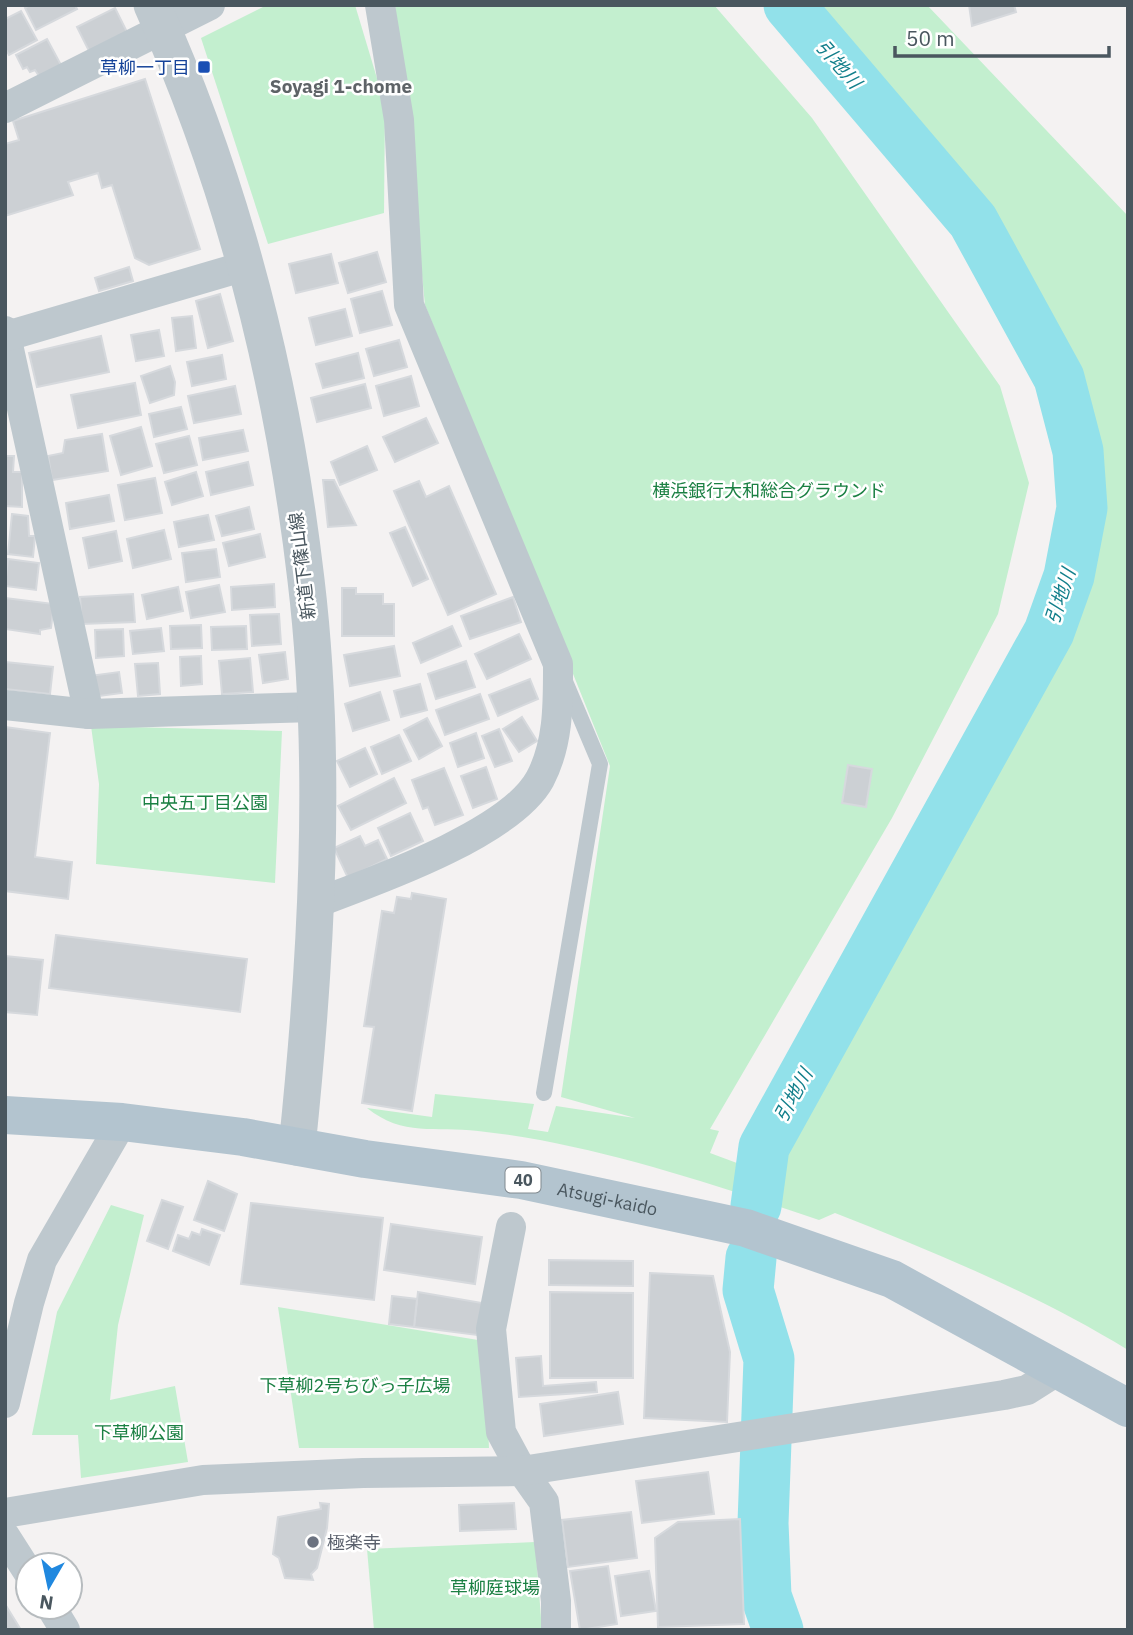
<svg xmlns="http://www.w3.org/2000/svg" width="1133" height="1635" font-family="'IBM Plex Sans','Noto Sans JP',sans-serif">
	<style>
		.green { fill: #c3efcf }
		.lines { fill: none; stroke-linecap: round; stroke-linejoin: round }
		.river { stroke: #92e1ea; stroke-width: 51 }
		.building { fill: #ccd0d4; stroke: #d6d9dd; stroke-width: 2 }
		.service { stroke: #bec8ce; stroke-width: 16 }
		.minor { stroke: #bec8ce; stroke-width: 30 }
		.tertiary { stroke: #bec8ce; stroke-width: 37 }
		.primary { stroke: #b3c4cf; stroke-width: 38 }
		.transit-dot { fill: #1a4fb4; stroke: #fff; stroke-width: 2.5 }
		.worship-dot { fill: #6b7280; stroke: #fff; stroke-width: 2.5 }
		.labels { text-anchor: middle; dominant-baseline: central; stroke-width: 5; stroke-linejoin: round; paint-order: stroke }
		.shield { fill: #fff; stroke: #80898f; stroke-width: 2 }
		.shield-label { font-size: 16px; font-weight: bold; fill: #4a575f }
		.transit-label { font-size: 18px; fill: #164399; stroke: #fff; text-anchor: end }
		.park-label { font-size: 18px; fill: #1b8043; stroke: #fff }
		.street-label { font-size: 18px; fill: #4a575f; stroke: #fff }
		.worship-label { font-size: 18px; fill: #5b616d; stroke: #fff; text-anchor: start }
		.water-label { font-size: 19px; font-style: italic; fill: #127f8b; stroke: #fff }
		.neighbourhood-label { font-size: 19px; font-weight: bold; fill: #5e6367; stroke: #fff }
	</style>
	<rect width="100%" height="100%" fill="#f4f2f2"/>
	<g class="green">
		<path d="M267,5H355L385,105L384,213L268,244L201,38Z"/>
		<path d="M395,5H714L812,118L1000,386L1029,483L998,614L892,818L710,1129L719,1131L710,1153L753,1169L825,1068L910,923L1071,590C1087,543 1101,490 1089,440C1079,396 1055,353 1034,314C1006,265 978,215 943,171C898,114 850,60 803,5H927L1127,215L1128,1350C1037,1294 934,1252 835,1213L819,1220C712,1184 591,1143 478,1131C435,1126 403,1137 367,1108L432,1117L435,1094L534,1104L528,1129L548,1132L556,1106L635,1118L561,1097L610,766L425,305Z"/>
		<path d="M91,726L282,731L275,883L96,864L99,784Z"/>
		<path d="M111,1205L144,1215L118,1325L110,1400L175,1386L188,1462L81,1478L78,1435H32L57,1312Z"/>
		<path d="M278,1307L484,1341L489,1448H299Z"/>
		<path d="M535,1542L542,1630H374L367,1549Z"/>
	</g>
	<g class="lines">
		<g class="river">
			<path d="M756,1206L764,1147L1049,632L1069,576L1082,508L1078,451L1059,378L973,221L789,5"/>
			<path d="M751,1258L748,1290L769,1359L763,1523L766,1596L778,1630"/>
		</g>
	</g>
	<g class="building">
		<path d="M30,5H75L77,9L36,30L25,8Z"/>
		<path d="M969,5H1014L1016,12L972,26Z"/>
		<path d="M115,8L127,32L89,51L77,27Z"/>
		<path d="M21,11L37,40L9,55L5,48V19Z"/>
		<path d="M47,39L61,65L39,76L35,70L30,72L27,67L23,69L16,55Z"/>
		<path d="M145,79L200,249L149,265L135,258L112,185L102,188L98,173L68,182L73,195L5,216V144L19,140L13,121Z"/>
		<path d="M377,252L386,282L348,293L339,263Z"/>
		<path d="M331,254L338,283L296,293L289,264Z"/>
		<path d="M129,267L133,281L99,291L95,278Z"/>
		<path d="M382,291L392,325L360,333L351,299Z"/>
		<path d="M220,294L233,341L208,348L196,301Z"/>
		<path d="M345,309L352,336L316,345L309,318Z"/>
		<path d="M192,316L196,348L176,351L172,318Z"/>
		<path d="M159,330L164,356L136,361L131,335Z"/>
		<path d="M101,336L109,372L37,387L29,353Z"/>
		<path d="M399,340L407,367L374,376L366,349Z"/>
		<path d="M358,353L364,378L323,388L316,364Z"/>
		<path d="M222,355L226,379L192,386L187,362Z"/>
		<path d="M170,366L175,382L174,395L150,403L141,376Z"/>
		<path d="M411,376L419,406L384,416L376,386Z"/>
		<path d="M135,383L141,415L78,428L71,395Z"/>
		<path d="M365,384L371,408L317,422L311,398Z"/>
		<path d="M235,386L241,414L194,423L188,396Z"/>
		<path d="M181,407L187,429L154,437L149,414Z"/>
		<path d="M426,418L438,443L395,462L383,437Z"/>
		<path d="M141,427L152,466L121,475L110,436Z"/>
		<path d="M243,430L248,451L203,460L199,438Z"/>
		<path d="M102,434L108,471L52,480L48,456L63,453L65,440Z"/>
		<path d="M189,436L197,465L164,473L156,444Z"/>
		<path d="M367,446L377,470L340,485L331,462Z"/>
		<path d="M5,456H14L13,472H22V507L5,506Z"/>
		<path d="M248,462L253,485L211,495L206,472Z"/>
		<path d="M196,472L203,496L172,505L165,482Z"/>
		<path d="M155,478L162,513L125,520L118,485Z"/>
		<path d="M323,480H334L356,525L328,527Z"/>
		<path d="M419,481L426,497L449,486L496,594L448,615L394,491Z"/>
		<path d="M109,495L114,521L70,529L66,503Z"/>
		<path d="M249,507L254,529L222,536L216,516Z"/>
		<path d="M12,514L28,516L29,536H35L33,557L8,554Z"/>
		<path d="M208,515L214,540L179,547L174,522Z"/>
		<path d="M405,527L428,579L413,586L390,533Z"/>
		<path d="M164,530L171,559L133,568L127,539Z"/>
		<path d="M116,531L122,561L89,568L83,538Z"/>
		<path d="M260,534L265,557L229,566L223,543Z"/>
		<path d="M216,549L220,577L186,582L182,553Z"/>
		<path d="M8,559L39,563L36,590L5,586Z"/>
		<path d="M274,584L275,607L232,610L231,587Z"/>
		<path d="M219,585L225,612L191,618L186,592Z"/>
		<path d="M178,587L183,611L147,619L142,595Z"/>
		<path d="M342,588H356V594H383V604H394V636H342Z"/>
		<path d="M133,594L135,622L82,624L80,597Z"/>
		<path d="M513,597L521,622L470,639L461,616Z"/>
		<path d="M5,598L54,604L51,628L40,630V634L5,629Z"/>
		<path d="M279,614L281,644L252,646L250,615Z"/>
		<path d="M201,625L202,648L171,649L170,626Z"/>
		<path d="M246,626L247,649L212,650L211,627Z"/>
		<path d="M452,626L461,646L421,663L413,643Z"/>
		<path d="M161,628L164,651L133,654L130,631Z"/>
		<path d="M123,629L124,656L96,658L95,630Z"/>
		<path d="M519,634L531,659L487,679L475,654Z"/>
		<path d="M394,646L400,676L350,686L344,655Z"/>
		<path d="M285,652L288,679L263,683L259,655Z"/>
		<path d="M201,656L202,684L181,686L180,657Z"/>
		<path d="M250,658L253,692L222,694L219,661Z"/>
		<path d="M466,661L475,687L436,699L428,674Z"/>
		<path d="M5,662L53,667L50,694L5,689Z"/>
		<path d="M158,663L160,694L138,696L135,664Z"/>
		<path d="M119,672L122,693L92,697L89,676Z"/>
		<path d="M530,679L538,699L498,716L489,695Z"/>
		<path d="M420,684L427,710L401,717L394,691Z"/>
		<path d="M380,692L389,720L353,731L345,704Z"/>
		<path d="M480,694L489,719L445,735L436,710Z"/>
		<path d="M522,717L537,741L519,752L503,729Z"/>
		<path d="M427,718L442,746L419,759L404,730Z"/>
		<path d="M5,727L50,733L35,857L72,862L68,899L5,891Z"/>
		<path d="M499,729L512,761L495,767L482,736Z"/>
		<path d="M476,733L484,758L458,767L450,743Z"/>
		<path d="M399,735L411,761L382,774L371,747Z"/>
		<path d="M365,748L377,774L350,787L337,761Z"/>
		<path d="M848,765L872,769L866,807L842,803Z"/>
		<path d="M486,767L497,799L473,808L461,776Z"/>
		<path d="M444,768L463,815L435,825L428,807L423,809L412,780Z"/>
		<path d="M394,778L406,803L351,830L338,806Z"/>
		<path d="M410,813L423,841L391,856L378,828Z"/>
		<path d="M360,836L365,846L378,840L387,859L348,878L334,848Z"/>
		<path d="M412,893L446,899L412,1111L362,1103L374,1027L364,1026L382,911L394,913L397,897L411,899Z"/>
		<path d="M56,935L247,959L240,1012L49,988Z"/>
		<path d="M5,956L43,960L37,1015L5,1012Z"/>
		<path d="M208,1181L237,1194L224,1231L194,1220Z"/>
		<path d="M162,1200L183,1207L168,1249L147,1241Z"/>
		<path d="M251,1203L383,1218L374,1300L241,1284Z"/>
		<path d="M391,1224L482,1237L475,1284L384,1270Z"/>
		<path d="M202,1229L220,1235L209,1265L173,1251L178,1235L189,1239L192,1232L200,1235Z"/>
		<path d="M549,1260L633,1261V1286L549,1285Z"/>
		<path d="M650,1273L713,1276L730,1352L727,1422L644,1418Z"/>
		<path d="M418,1292L482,1303L477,1335L414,1327Z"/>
		<path d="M550,1292L633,1293V1378H550Z"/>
		<path d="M392,1296L417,1299L414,1327L389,1324Z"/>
		<path d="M541,1356L543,1386L596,1382L597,1392L519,1397L516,1358Z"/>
		<path d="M618,1392L623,1424L544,1436L540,1404Z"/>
		<path d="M708,1472L714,1514L642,1523L636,1481Z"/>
		<path d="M320,1503L329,1504L327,1528L317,1568L311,1574L313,1580L285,1578L279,1558L273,1554L278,1517L321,1509Z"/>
		<path d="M514,1503L516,1529L460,1531L459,1505Z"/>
		<path d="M631,1512L637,1558L568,1567L562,1520Z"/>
		<path d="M740,1519L744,1624L658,1627L655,1538L678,1522Z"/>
		<path d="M608,1566L617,1624L580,1630L570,1571Z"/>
		<path d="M649,1571L656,1611L621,1616L615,1576Z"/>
		<path d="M5,1604L21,1630H5Z"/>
	</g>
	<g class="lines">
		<path class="service" d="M544,1093L600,764L564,679"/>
		<g class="minor">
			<path d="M5,108L210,5"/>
			<path d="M5,331L89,714"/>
			<path d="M7,336L245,266"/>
			<path d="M5,705L89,714L314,707"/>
			<path d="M316,903C375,881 510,834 540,779C559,743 558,703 558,664L409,305L399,120L380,5"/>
			<path d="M511,1227L491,1329L501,1432L522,1471L544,1502L556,1601V1630"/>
			<path d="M5,1403L29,1303L42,1260L122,1122"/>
			<path d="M5,1513L203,1480L363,1473L522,1471L1004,1395L1027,1390L1057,1371"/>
			<path d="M5,1536L28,1572"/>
			<path d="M51,1607L65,1630"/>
		</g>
		<path class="tertiary" d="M152,5C234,187 283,383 306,580C328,763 316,964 297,1147"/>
		<path class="primary" id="s1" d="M5,1115L122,1122L243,1137L365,1159L521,1180L746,1228L892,1279L1128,1408"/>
	</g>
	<rect class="transit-dot" x="197" y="60" width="14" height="14" rx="3.5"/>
	<circle class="worship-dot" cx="313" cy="1542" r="7"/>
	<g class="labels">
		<rect class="shield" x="505.5" y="1167.5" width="35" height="25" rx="5"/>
		<g class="shield-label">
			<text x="523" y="1180">40</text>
		</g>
		<g class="transit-label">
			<text x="190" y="67">草柳一丁目</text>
		</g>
		<g class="park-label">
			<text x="769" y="490">横浜銀行大和総合グラウンド</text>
			<text x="205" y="802">中央五丁目公園</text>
			<text x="355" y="1385">下草柳2号ちびっ子広場</text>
			<text x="139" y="1432">下草柳公園</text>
			<text x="495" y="1587">草柳庭球場</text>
		</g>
		<g class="street-label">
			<text transform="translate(302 566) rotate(-97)">新道下篠山線</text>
			<text stroke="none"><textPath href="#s1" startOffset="609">Atsugi-kaido</textPath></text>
		</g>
		<g class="worship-label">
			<text x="327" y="1542">極楽寺</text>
		</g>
		<g class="water-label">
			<text transform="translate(839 64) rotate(49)">引地川</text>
			<text transform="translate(1060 596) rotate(-72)">引地川</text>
			<text transform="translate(793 1095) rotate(-61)">引地川</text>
		</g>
		<g class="neighbourhood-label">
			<text x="341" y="86">Soyagi 1-chome</text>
		</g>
	</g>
	<rect width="1133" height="1635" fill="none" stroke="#4a575f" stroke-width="14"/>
	<g transform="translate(49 1586) rotate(189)"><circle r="33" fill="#ffffff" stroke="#b7bcbf" stroke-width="2"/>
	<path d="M0-5L12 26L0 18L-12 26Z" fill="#2088df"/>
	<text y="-10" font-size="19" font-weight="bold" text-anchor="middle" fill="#4a575f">N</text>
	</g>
	<path d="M895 46v10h214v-10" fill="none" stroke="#4a575f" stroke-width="3.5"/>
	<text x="906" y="46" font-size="21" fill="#4a575f" stroke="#ffffff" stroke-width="5" paint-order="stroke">50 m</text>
</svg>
